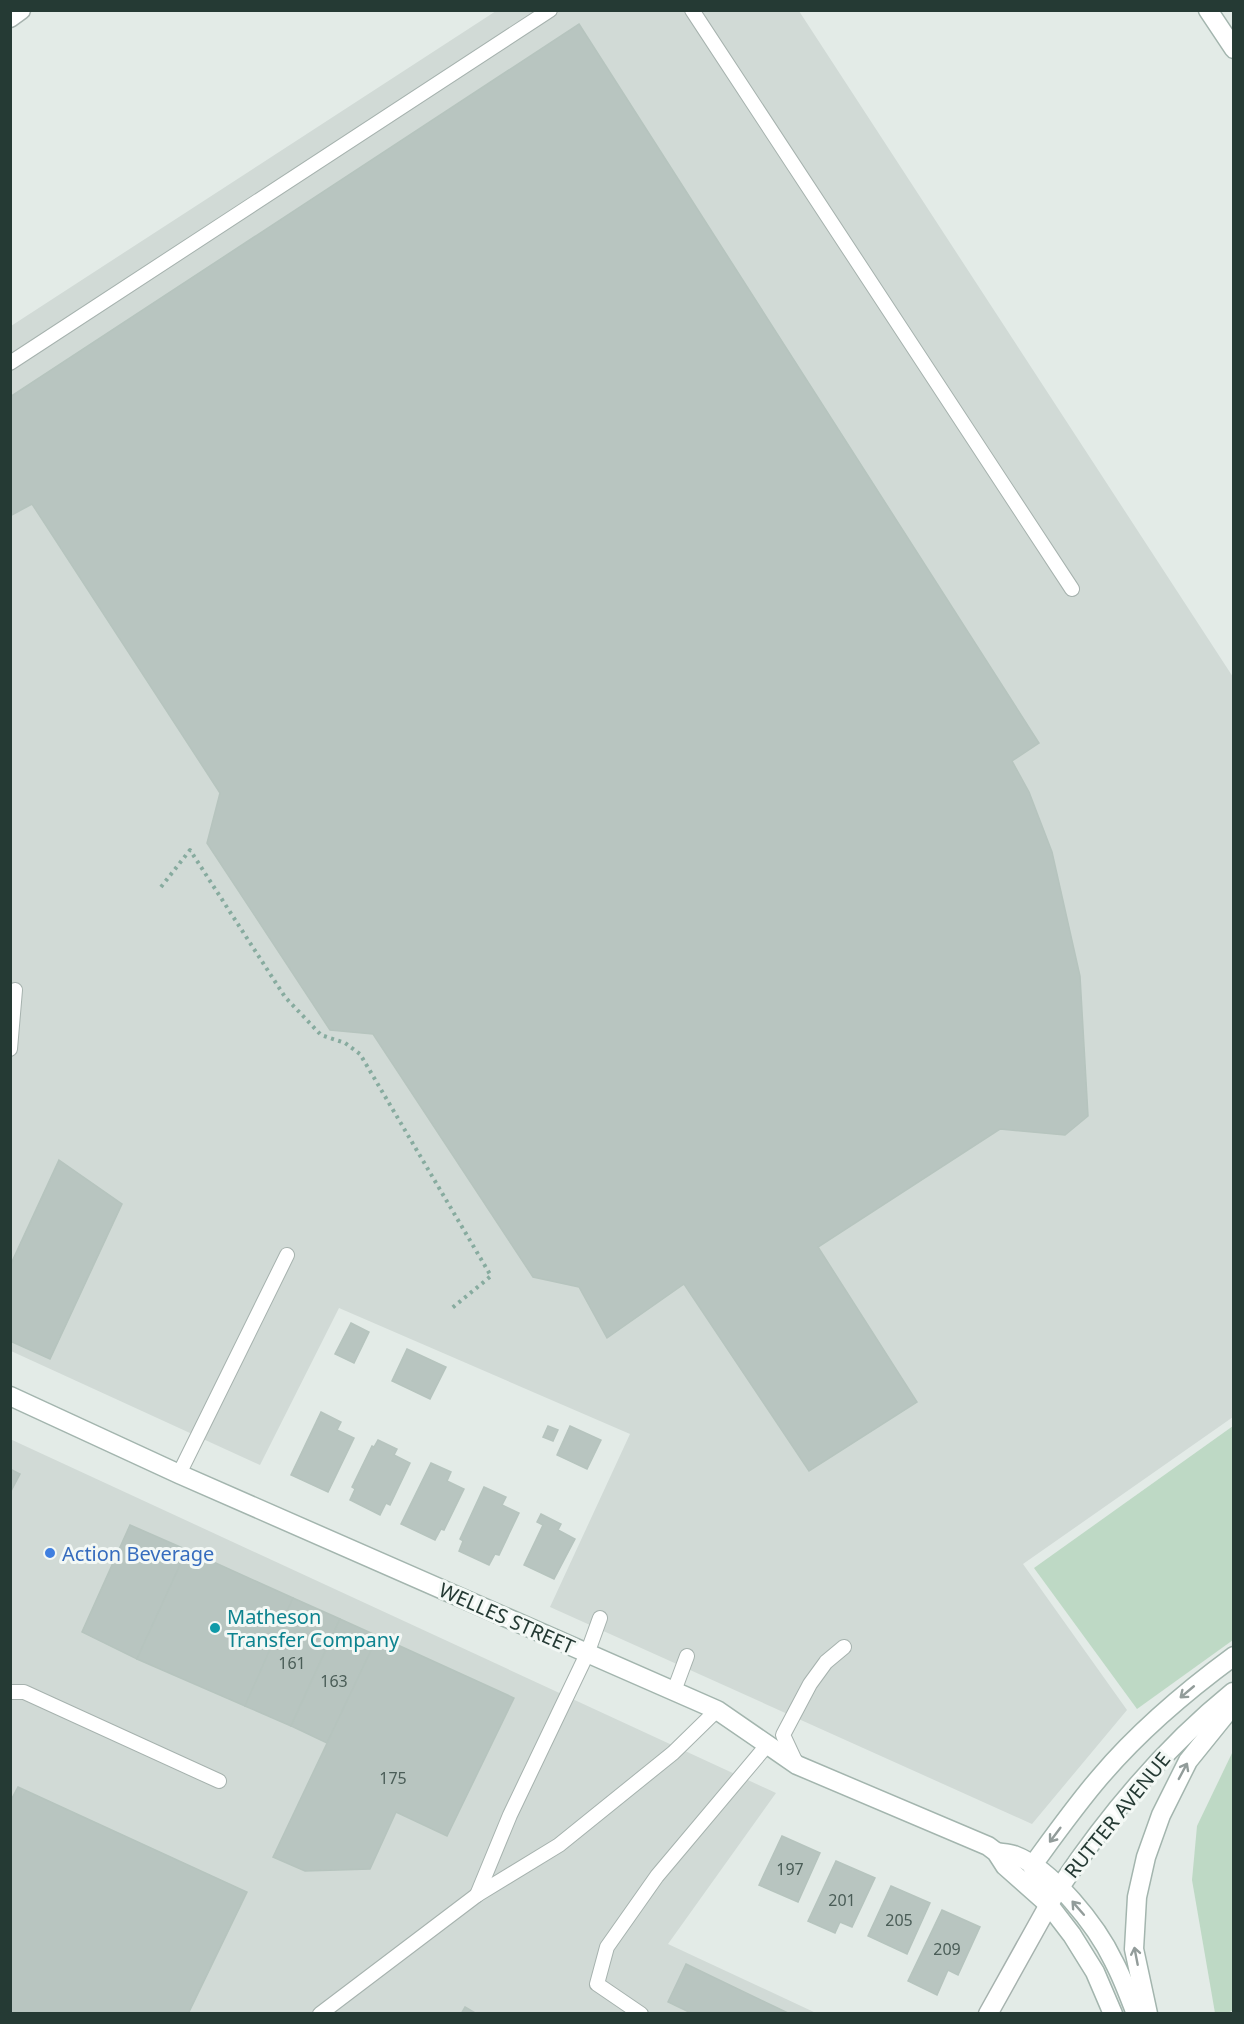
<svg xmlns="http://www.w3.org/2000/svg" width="1244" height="2024" font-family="'Noto Sans',sans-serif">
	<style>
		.built { fill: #d1dad6 }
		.green { fill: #bed9c5 }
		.building { fill: #b8c5c0; stroke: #b6c4be; stroke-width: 1.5 }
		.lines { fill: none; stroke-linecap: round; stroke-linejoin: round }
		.lane-casing { stroke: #a6b2ae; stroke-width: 16 }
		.street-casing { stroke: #a6b2ae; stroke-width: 21 }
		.secondary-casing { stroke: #a3b5ae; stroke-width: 21 }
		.path { stroke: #87ab9f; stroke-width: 4; stroke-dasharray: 3 4.5; stroke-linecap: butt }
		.lane { stroke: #fff; stroke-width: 14 }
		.street { stroke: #fff; stroke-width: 18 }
		.secondary { stroke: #fff; stroke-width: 18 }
		.oneway { stroke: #929c9a }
		.shop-dot { fill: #3f7fe0; stroke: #f3f8f5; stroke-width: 2 }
		.culture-dot { fill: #0f9aa8; stroke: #f3f8f5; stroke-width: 2 }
		.labels { text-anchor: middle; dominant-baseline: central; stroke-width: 6; stroke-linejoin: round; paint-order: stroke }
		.number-label { font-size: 16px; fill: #4a5d57 }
		.shop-label { font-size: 20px; fill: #366cbe; stroke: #f3f8f5; text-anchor: start }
		.culture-label { font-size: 20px; fill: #0d838f; stroke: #f3f8f5; text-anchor: start }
		.street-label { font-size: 20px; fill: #253a34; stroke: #f3f8f5 }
	</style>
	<rect width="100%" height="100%" fill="#e3ebe7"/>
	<g class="built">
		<path d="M496,11H799L1233,677V1417L1023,1564L1127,1710L1032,1824L550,1607L630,1434L339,1308L260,1465L11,1351V326Z"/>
		<path d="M10,1439L776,1793L668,1944L816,2013H11Z"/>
	</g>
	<g class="green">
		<path d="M1233,1426V1640L1137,1709L1034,1568Z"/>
		<path d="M1233,1751V2010L1228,2013H1215L1192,1880L1197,1826Z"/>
	</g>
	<g class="building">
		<path d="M579,24L1039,743L1012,761L1029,792L1052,852L1080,976L1088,1116L1065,1135L1000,1129L818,1247L917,1402L809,1471L684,1284L607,1338L579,1287L533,1277L373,1034L330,1030L207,843L220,793L32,504L10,516V397Z"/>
		<path d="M59,1160L122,1204L50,1359L10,1341V1266Z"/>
		<path d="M351,1323L369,1332L354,1363L335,1354Z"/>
		<path d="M407,1349L446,1367L430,1399L392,1381Z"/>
		<path d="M321,1412L341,1422L337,1430L354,1438L328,1492L291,1475Z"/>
		<path d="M548,1426L558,1430L553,1441L543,1437Z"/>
		<path d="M570,1426L601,1440L587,1469L557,1455Z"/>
		<path d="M378,1440L397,1449L394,1455L410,1463L390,1505L386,1503L380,1515L350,1500L355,1489L352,1487L372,1446L374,1447Z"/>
		<path d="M431,1463L451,1472L447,1481L464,1489L444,1530L441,1529L435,1540L401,1524Z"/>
		<path d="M10,1469L20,1474L10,1493Z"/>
		<path d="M484,1487L506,1497L502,1505L519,1513L499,1555L495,1554L489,1565L459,1551L463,1541L460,1539Z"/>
		<path d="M541,1514L561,1524L558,1530L575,1539L554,1579L524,1565L543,1525L537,1522Z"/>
		<path d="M130,1525L187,1550L137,1659L82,1632Z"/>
		<path d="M187,1550L293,1598L245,1706L137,1659Z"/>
		<path d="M293,1598L340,1619L291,1726L245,1706Z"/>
		<path d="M340,1619L378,1636L327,1743L291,1726Z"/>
		<path d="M378,1636L514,1698L447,1836L396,1812L370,1869L305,1871L273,1857Z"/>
		<path d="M18,1787L247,1892L188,2014H10V1802Z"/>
		<path d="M782,1836L820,1853L798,1902L759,1885Z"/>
		<path d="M836,1861L875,1878L852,1927L840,1922L835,1933L808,1921Z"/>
		<path d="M891,1886L930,1903L907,1954L868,1936Z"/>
		<path d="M942,1910L980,1927L958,1975L948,1970L937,1995L908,1981Z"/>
		<path d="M686,1964L790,2014H693L668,2002Z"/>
		<path d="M465,2007L477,2014H461Z"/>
	</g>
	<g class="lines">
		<defs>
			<g id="lane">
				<path d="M692,10L1072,589"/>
				<path d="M10,363L550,10"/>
				<path d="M10,1049L15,990"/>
				<path d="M179,1474L287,1255"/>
				<path d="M674,1691L687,1656"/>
				<path d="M10,1692H24L219,1781"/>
				<path d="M797,1765L783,1735L810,1684L826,1662L844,1647"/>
				<path d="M477,1895L510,1815L587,1654L600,1618"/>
				<path d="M320,2014L477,1895L559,1845L673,1753L717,1710"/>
				<path d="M641,2014L597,1984L607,1947L657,1876L768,1744"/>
			</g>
			<g id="street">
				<path d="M10,18L21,10"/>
				<path d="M988,2014L1056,1892"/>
			</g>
			<g id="secondary">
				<path d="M1208,10L1234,49"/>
				<path d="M10,1396L179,1474L717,1710L797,1765L988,1846L996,1852L1005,1866L1049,1905"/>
				<path d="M996,1852C1001,1853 1009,1853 1014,1855C1052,1869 1097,1926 1114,1962C1123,1979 1129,1996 1136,2014"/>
				<path d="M1060,1887C1109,1814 1165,1747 1233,1692"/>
				<path d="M1113,2014L1095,1972L1072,1935L1049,1905L1032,1866C1054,1836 1076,1805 1100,1777C1139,1731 1185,1692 1234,1656"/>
				<path d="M1148,2014L1134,1949L1137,1897L1146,1857L1161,1815L1188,1761L1234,1704"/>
			</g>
		</defs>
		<use href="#lane" class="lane-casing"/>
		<use href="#street" class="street-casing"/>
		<use href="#secondary" class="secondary-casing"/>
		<path class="path" d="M161,887L190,850L285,997L321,1035L345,1043L360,1054L491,1276L452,1308"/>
		<use href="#lane" class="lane"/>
		<use href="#street" class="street"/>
		<use href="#secondary" class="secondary"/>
	</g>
	<defs><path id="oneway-shaft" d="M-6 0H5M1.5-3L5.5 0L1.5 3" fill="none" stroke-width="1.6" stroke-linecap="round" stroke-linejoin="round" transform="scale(1.5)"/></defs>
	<g class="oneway">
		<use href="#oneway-shaft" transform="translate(1187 1692) rotate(140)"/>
		<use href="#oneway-shaft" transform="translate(1183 1771) rotate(-62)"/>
		<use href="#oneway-shaft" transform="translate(1055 1835) rotate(127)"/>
		<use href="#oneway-shaft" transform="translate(1078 1908) rotate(-131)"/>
		<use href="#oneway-shaft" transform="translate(1136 1956) rotate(-101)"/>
	</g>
	<circle class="shop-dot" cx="50" cy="1553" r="6"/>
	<circle class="culture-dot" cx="215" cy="1628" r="6"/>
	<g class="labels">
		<g class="number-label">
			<text x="292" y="1663">161</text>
			<text x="334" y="1681">163</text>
			<text x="393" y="1778">175</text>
			<text x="790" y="1869">197</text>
			<text x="842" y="1900">201</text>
			<text x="899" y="1920">205</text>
			<text x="947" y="1949">209</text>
		</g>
		<g class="shop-label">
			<text x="62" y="1553">Action Beverage</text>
		</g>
		<g class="culture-label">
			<text x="227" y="1616">Matheson<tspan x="227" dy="23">Transfer Company</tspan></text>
		</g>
		<g class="street-label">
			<text transform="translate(507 1618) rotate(24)">WELLES STREET</text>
			<text transform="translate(1117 1815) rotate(-51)">RUTTER AVENUE</text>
		</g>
	</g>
	<rect width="1244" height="2024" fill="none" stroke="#253a34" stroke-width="24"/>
</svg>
